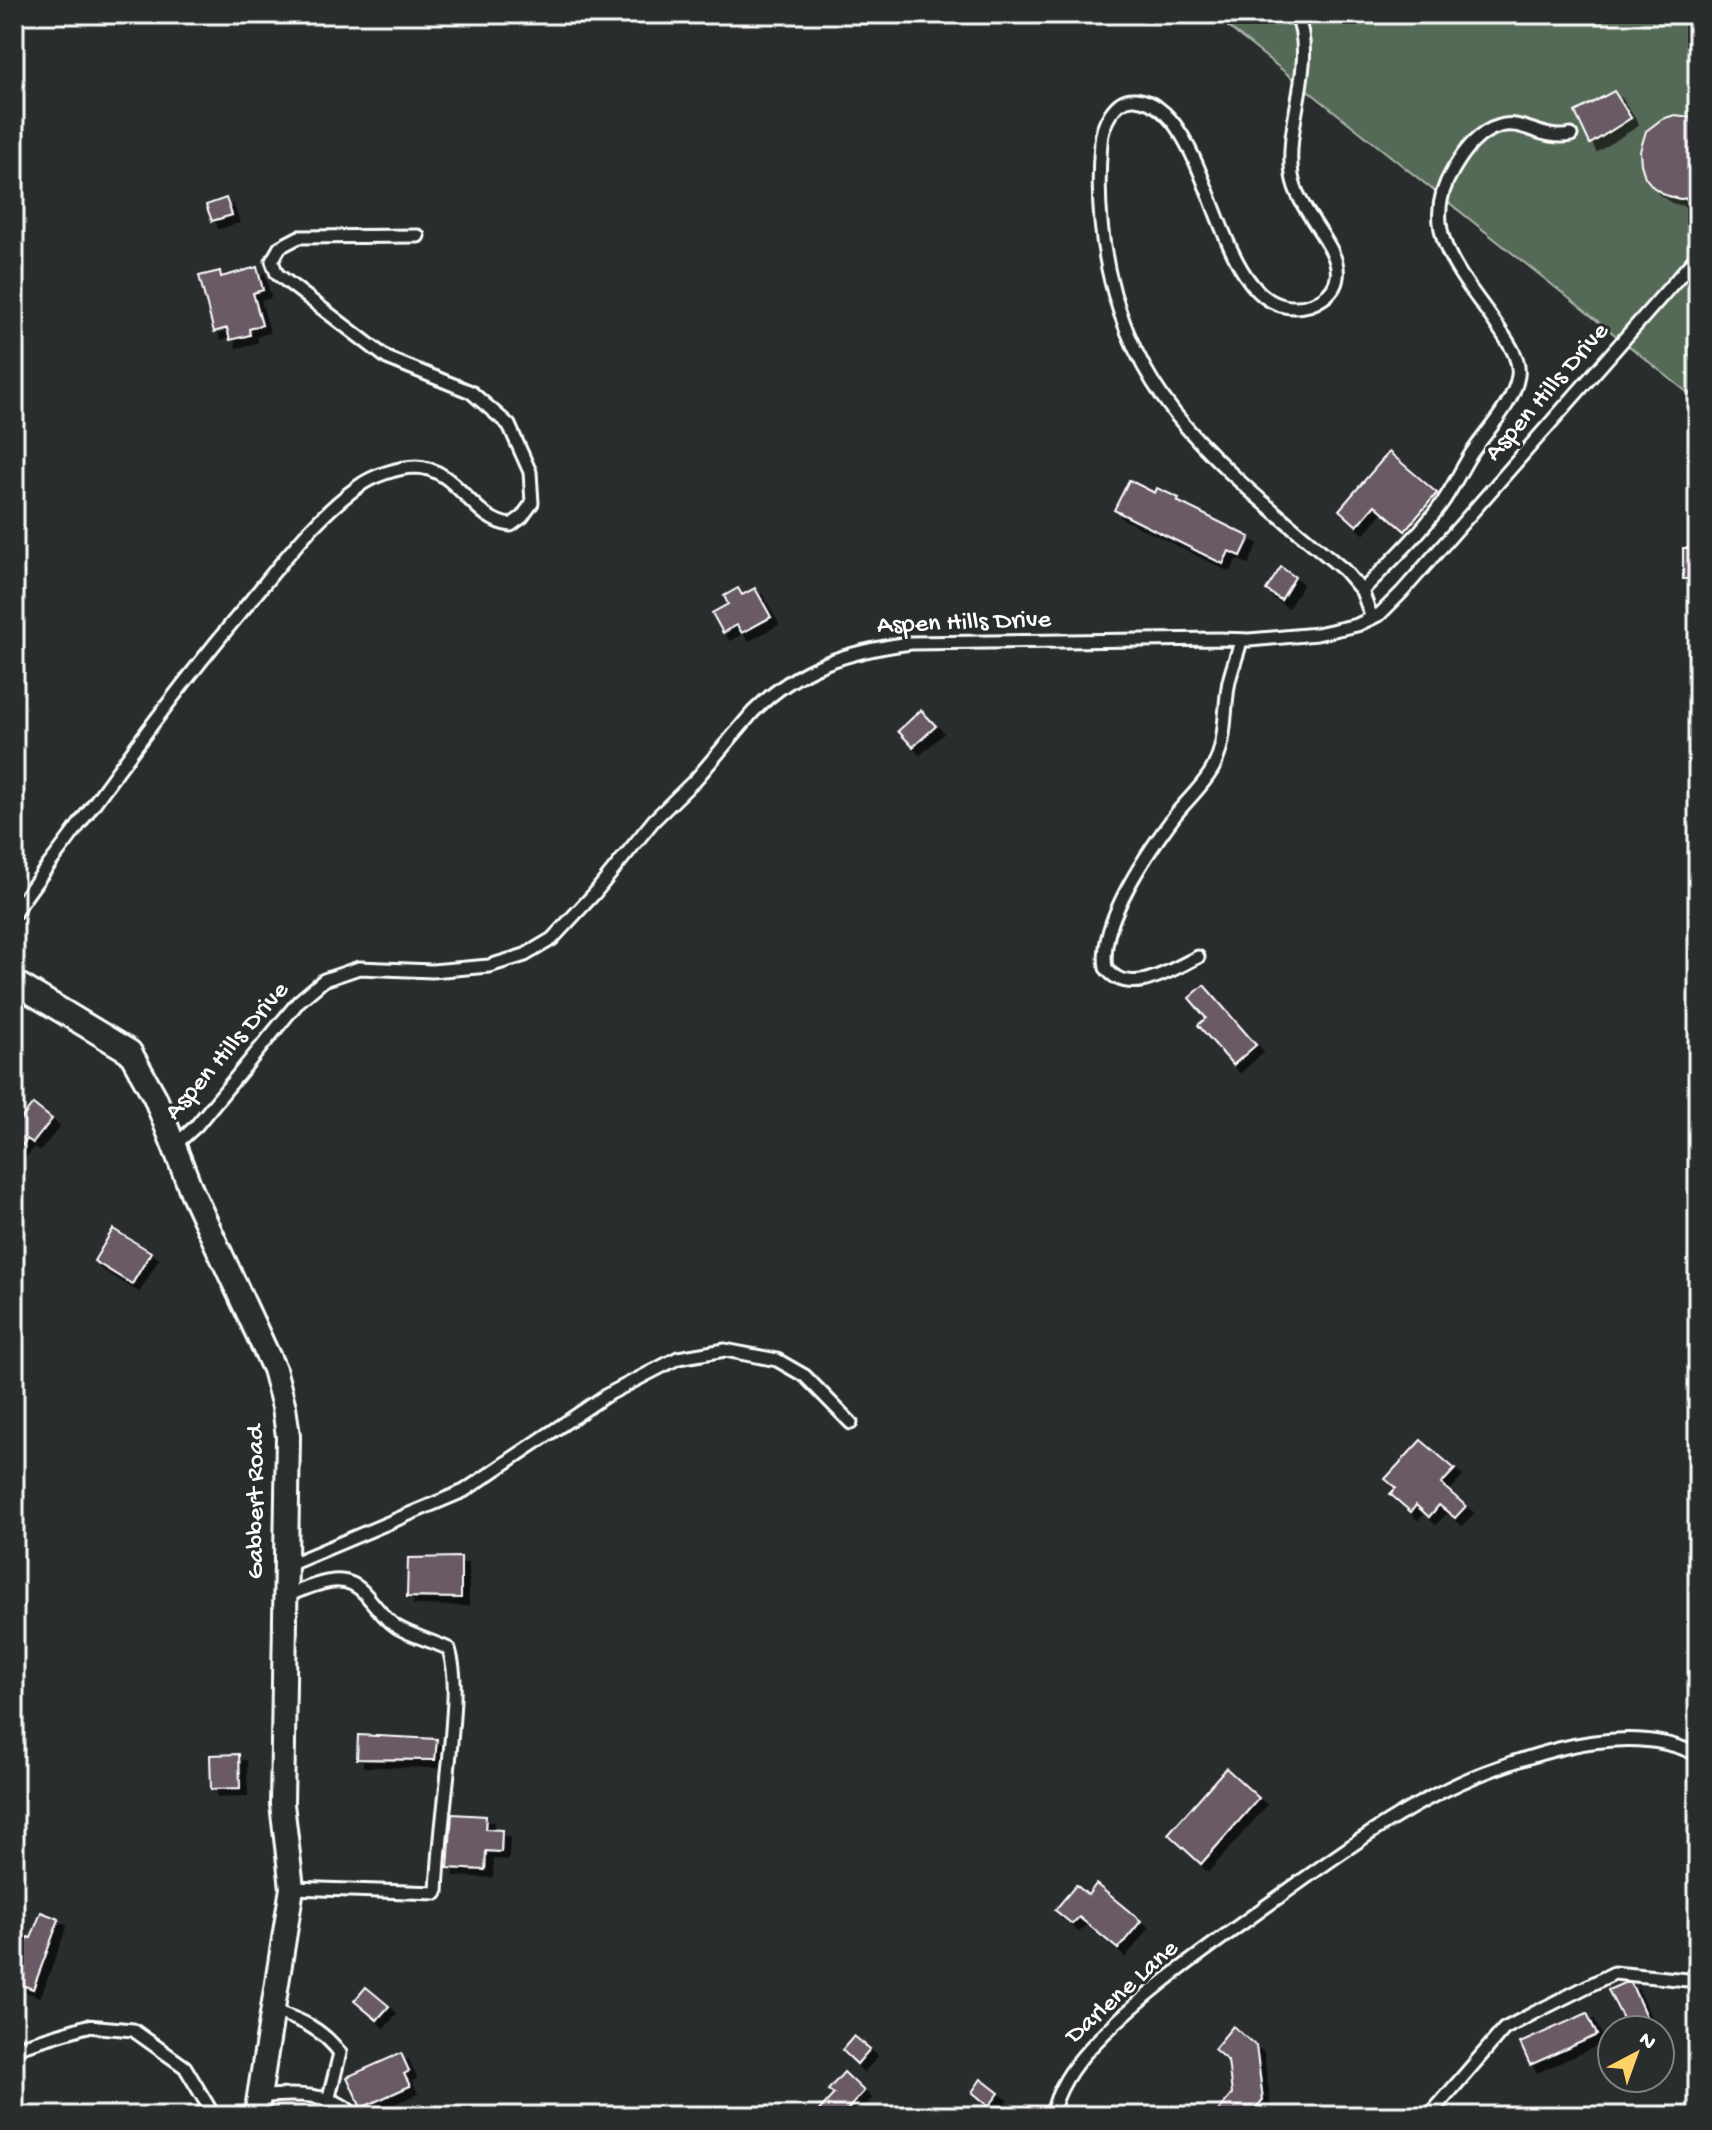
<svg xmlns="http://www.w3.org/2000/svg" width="1712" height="2130" font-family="'Gochi Hand',sans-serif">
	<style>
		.green { fill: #546a56; stroke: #aab4aa; stroke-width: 2 }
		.building { fill: #695a66; stroke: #fff; stroke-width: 2; filter: url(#shadow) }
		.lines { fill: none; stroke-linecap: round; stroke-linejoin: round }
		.service-casing { stroke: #fff; stroke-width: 17 }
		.minor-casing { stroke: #fff; stroke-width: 28 }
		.service { stroke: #2a2d2e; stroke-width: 11 }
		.minor { stroke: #2a2d2e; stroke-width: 22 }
		.labels { text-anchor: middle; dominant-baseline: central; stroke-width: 6; stroke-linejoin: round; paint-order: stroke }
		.street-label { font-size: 26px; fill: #fff; stroke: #2a2d2e }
	</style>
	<defs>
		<filter id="shadow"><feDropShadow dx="7" dy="7" stdDeviation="0" flood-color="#0009"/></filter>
	</defs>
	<rect width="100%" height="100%" fill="#2a2d2e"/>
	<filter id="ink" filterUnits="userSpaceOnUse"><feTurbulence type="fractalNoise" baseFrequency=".0125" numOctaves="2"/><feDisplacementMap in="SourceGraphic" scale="16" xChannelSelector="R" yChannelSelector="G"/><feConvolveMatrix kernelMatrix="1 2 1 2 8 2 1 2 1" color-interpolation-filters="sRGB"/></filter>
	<g filter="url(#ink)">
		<path class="green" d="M1212,14H1698V401Z"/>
		<g class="building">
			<path d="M1614,91L1631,118L1590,144L1575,112Z"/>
			<path d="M1675,115L1698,118V197L1680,199L1665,195L1653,187L1645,177L1641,164L1640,151L1646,131L1662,119Z"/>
			<path d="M226,198L232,215L212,221L206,205Z"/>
			<path d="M257,267L263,290L253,293L262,325L249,329L250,335L230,340L227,328L214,332L199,276L220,271L221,277Z"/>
			<path d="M1389,452L1437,493L1405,531L1375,505L1357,526L1339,510Z"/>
			<path d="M1129,480L1155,493L1157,488L1179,498L1177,501L1250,537L1241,556L1229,551L1223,564L1114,510Z"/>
			<rect x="1683" y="548" width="15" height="31"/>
			<path d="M1281,567L1295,577L1281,600L1266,590Z"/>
			<path d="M738,588L742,595L755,588L771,617L742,633L737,625L723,633L712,613L728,604L724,596Z"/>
			<path d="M921,710L936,726L913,747L898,731Z"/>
			<path d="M1204,985L1256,1045L1233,1065L1198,1025L1206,1018L1189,998Z"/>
			<path d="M33,1104L52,1119L33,1143L27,1139L14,1155V1128Z"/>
			<path d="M113,1229L151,1252L132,1284L94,1261Z"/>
			<path d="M1421,1440L1455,1469L1441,1484L1466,1506L1455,1518L1439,1505L1429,1517L1416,1505L1411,1512L1390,1494L1396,1488L1385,1479Z"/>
			<path d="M461,1557V1598L407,1597L408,1558Z"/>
			<path d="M358,1735L437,1739L435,1760L357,1759Z"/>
			<path d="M239,1754L240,1788L211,1789L210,1755Z"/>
			<path d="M1226,1768L1259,1798L1201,1864L1168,1834Z"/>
			<path d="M452,1814L486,1816L485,1829L502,1830L501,1852L486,1851L485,1870L448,1868Z"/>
			<path d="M1096,1884L1141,1921L1118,1949L1079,1917L1072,1924L1055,1910L1076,1885L1088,1895Z"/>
			<path d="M41,1912L59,1919L33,1989L14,1982V1976L28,1937L31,1938Z"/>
			<path d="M1624,1983H1631L1648,2021L1629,2030L1608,1990Z"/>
			<path d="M366,1987L389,2006L377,2020L354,2001Z"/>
			<path d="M1587,2013L1597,2035L1530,2065L1520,2043Z"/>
			<path d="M1233,2026L1256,2046L1263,2100L1250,2116H1214L1232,2094L1228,2061L1214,2049Z"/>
			<path d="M854,2036L870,2049L857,2064L842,2050Z"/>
			<path d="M401,2053L409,2071L404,2074L410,2086L361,2108L347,2077Z"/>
			<path d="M844,2072L864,2091L842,2116H814L834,2094L828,2090Z"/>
			<path d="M981,2079L999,2093L989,2106L972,2092Z"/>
		</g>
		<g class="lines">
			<defs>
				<g id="service">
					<path d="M1296,14C1318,62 1284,123 1292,175C1297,212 1342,247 1337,277C1335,295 1313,307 1296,307C1212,311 1214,106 1135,99C1114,97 1102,126 1101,142C1092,246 1117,349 1187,428C1233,481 1291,525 1344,570L1362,591L1372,618"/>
					<path d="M1362,591C1389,563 1417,537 1440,506C1452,490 1460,471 1471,454C1487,430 1513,405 1518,376C1520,361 1512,348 1504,336C1471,284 1413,235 1453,170C1464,151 1478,132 1500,126C1522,119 1543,141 1571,135"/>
					<path d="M14,914C33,883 57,856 78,826C132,750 187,676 247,605C281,564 315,517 359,486C372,476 399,467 416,467C458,468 472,521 511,525L522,517L532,503L530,472L509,425L471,392L387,358L277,274L272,261L280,247L299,237L418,236"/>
					<path d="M1198,957C1172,969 1129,999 1106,968C1098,923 1149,850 1176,814C1188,799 1206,783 1214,766C1226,742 1224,713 1228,687C1230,672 1238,655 1241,640"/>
					<path d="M174,1146L196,1126L299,1001L324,980L359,968L432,971L489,966L525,955L552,939L594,894L654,820L696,779L753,712C798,666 849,651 911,643L1219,639L1249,640L1317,634L1357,625L1380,614L1402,592L1698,255"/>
					<path d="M286,1566L464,1491L605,1396L678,1358L725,1350L777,1360L805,1376L851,1423"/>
					<path d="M286,1596C313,1586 344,1568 366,1595C376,1606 384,1619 397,1627C412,1636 432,1641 449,1649C457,1676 454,1703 452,1730C448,1784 439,1838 437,1893L292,1888"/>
					<path d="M273,2011C302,2020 322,2029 340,2053L328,2101"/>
					<path d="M14,2048L87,2026L133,2030L185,2067L214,2116"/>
					<path d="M259,2097C286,2094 336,2091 354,2116"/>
					<path d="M1052,2116C1056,2091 1073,2066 1090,2048C1143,1992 1207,1949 1269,1904C1338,1855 1407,1802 1486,1772C1550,1748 1635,1722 1698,1755"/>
					<path d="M1429,2116L1504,2029L1534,2013L1614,1973L1698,1981"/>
				</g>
				<path id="minor" d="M14,982L130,1052L155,1097L192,1192L274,1369L284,1407L288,1436L282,1804L292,1888L256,2116"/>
			</defs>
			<use href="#service" class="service-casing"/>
			<use href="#minor" class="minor-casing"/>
			<use href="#service" class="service"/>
			<use href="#minor" class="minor"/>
		</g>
	</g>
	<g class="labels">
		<g class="street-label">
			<text transform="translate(1548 393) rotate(-49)">Aspen Hills Drive</text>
			<text transform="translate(964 624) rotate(-2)">Aspen Hills Drive</text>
			<text transform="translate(228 1052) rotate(-49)">Aspen Hills Drive</text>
			<text transform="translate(257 1502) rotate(-90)">Gabbert Road</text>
			<text transform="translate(1123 1993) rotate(-42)">Darlene Lane</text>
		</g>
	</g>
	<rect width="1712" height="2130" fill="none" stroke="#2a2d2e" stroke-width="48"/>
	<rect x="24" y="24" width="1664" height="2082" fill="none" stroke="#fff" stroke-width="3" filter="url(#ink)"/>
	<g transform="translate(1636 2054) rotate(41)"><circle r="38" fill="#2a2d2e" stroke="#7f8182" stroke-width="2"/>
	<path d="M0-6L14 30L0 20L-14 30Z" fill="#ffd166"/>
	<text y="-12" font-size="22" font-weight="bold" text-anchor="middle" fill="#ffffff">N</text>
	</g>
</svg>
